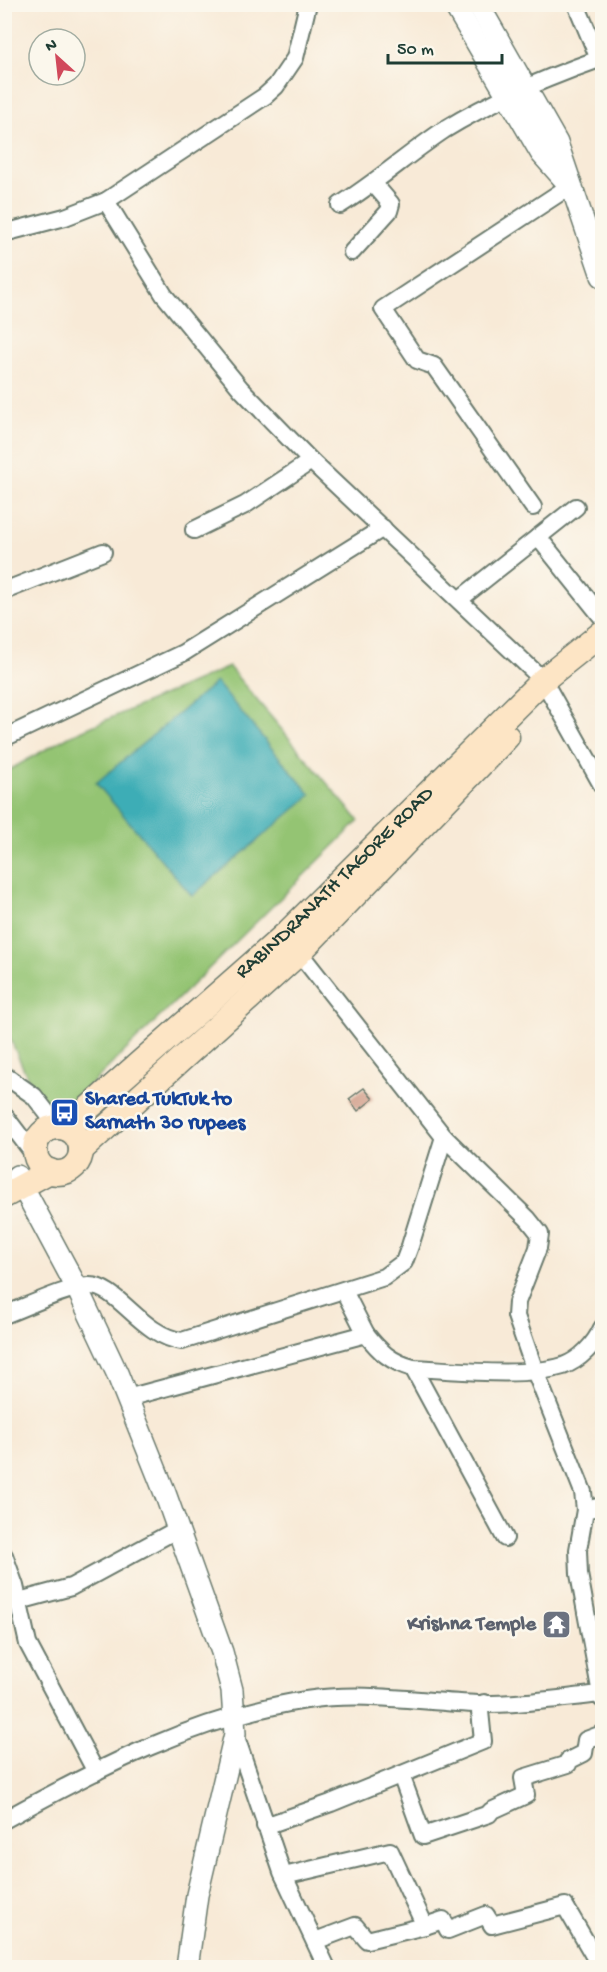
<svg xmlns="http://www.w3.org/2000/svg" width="607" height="1972" font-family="'Gochi Hand',sans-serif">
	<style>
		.green { fill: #94c473; stroke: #5a8054; stroke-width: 1.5 }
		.water { fill: #3cadb6; stroke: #2e7575; stroke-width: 1.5 }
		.building { fill: #d3a18e }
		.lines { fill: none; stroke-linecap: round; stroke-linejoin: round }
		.minor-casing { stroke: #6b7a6d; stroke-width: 20 }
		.tertiary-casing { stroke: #6b7a6d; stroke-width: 24 }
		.secondary-casing { stroke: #6b7a6d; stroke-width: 27 }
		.minor { stroke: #fff; stroke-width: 16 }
		.tertiary { stroke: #fff; stroke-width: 21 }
		.secondary { stroke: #fde5c5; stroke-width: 24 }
		.labels { text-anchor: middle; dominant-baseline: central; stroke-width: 5; stroke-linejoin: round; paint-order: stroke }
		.street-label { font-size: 21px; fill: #1f3d34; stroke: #fbf7ec }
		.transit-label { font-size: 21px; font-weight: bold; fill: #164399; stroke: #fbf7ec; text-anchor: start }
		.worship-label { font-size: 21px; font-weight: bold; fill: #5b616d; stroke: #fbf7ec; text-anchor: end }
	</style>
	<rect width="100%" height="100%" fill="#fbf7ec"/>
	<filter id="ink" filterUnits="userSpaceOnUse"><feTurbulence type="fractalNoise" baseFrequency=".0167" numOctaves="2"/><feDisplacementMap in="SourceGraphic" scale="12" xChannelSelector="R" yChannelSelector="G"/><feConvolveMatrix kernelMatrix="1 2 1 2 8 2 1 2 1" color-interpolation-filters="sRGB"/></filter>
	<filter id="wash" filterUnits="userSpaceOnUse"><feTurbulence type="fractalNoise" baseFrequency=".008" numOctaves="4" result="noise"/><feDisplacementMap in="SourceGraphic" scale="24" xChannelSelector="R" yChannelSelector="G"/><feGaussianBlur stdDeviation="1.35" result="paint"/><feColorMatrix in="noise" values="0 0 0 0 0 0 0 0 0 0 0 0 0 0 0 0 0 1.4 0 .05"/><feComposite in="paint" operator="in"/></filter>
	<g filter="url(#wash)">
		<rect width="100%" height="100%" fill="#f8ead7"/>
		<path class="green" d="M229,667L359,821L59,1116L32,1088L5,1027L4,773L69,736Z"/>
		<path class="water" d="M216,682L311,795L192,896L96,783Z"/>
		<g id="blocks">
			<path class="building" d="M364,1088L373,1099L358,1111L349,1099Z"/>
		</g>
	</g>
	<g filter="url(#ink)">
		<use href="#blocks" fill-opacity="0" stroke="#6b7a6d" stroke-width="1.5"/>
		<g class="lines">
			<defs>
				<g id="minor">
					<path d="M576,4L599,59"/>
					<path d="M106,201L164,295L241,389L311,461L543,680L602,785"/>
					<path d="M340,205C377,182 408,154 444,130C494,99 548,77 602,58"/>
					<path d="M4,233L65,217L106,201L265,96L276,86L295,58L308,4"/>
					<path d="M352,252L389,211L391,204L374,184"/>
					<path d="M533,507L434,366L417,360L383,309L570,186"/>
					<path d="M194,530L245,505L311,461"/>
					<path d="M538,537L602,617"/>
					<path d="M4,591L103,552"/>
					<path d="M460,599L576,507"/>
					<path d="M4,738L183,653L383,528"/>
					<path d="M4,1075L34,1096L58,1127"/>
					<path d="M4,1115L36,1157"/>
					<path d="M444,1137L528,1219L540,1234L538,1248L517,1302L516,1316L535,1371L583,1492L585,1510"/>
					<path d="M344,1291L366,1334"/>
					<path d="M4,1315C26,1307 67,1287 88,1286C117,1284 141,1336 182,1341L384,1277L404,1262L410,1246L444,1137L294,946"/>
					<path d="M413,1368L505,1538"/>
					<path d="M127,1398L366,1334C380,1352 391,1362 413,1368C455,1370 524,1378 563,1366C580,1360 595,1344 602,1328"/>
					<path d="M4,1555L15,1586L28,1644L96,1772"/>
					<path d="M19,1601L71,1587L178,1529"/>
					<path d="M601,1694L579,1574L578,1550L585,1510L602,1506"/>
					<path d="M235,1734L282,1872L327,1968"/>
					<path d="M401,1775L423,1836L489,1814L491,1811L526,1795L523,1778L568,1764V1761L584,1753L586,1740L602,1734"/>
					<path d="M4,1820C100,1767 197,1717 306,1700C364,1691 422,1702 479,1704C519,1705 561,1698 601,1694L602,1699"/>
					<path d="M265,1826L331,1803L483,1741L480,1711L484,1703"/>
					<path d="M284,1876L390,1851L425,1926L443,1920L448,1930L486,1915L492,1925L565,1906L601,1968"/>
					<path d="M315,1941L355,1926L367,1940L425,1926"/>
				</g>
				<g id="tertiary">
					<path d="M454,4L541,153L564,179"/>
					<path d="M478,4L557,143L602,276"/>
					<path d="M17,1176L77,1288L117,1373L165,1493L222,1652L232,1690L235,1734L197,1895L187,1968"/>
				</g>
				<g id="secondary">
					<circle cx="58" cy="1150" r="23"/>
					<path id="s1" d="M66,1128L285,935L543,680L602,633"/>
					<path d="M81,1150L299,953L507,737"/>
					<path d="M4,1196L50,1171"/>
				</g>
			</defs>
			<use href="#minor" class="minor-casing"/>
			<use href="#tertiary" class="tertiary-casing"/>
			<use href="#secondary" class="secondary-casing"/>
			<use href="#minor" class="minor"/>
			<use href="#tertiary" class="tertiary"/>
			<use href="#secondary" class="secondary"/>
		</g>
	</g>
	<defs>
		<symbol id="bus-square" viewBox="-11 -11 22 22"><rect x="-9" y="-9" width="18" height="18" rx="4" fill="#1a4fb4" stroke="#fbf7ec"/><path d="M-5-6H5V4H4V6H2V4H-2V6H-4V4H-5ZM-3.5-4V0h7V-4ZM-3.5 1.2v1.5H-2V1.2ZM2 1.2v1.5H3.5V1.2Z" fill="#fff"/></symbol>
		<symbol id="temple-square" viewBox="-11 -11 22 22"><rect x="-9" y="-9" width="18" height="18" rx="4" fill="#6b7280" stroke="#fbf7ec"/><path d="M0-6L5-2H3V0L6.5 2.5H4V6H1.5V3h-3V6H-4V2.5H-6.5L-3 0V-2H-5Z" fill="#fff"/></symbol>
	</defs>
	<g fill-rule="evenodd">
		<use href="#bus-square" x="48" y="1096" width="33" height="33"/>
		<use href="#temple-square" x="540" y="1608" width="33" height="33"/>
	</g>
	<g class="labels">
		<g class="street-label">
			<text stroke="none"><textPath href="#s1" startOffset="364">RABINDRANATH TAGORE ROAD</textPath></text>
		</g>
		<g class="transit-label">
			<text x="85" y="1100">Shared TukTuk to<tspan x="85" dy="24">Sarnath 30 rupees</tspan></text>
		</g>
		<g class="worship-label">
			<text x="536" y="1625">Krishna Temple</text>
		</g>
	</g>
	<rect width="607" height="1972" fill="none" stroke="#fbf7ec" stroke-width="24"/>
	<g transform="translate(57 57) rotate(333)"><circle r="28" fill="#fbf7ec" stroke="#a3ada2" stroke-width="1.5"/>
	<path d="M0-4.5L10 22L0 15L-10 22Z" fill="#d1495b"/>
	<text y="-9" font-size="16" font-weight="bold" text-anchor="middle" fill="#1f3d34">N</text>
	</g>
	<path d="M388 54v9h114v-9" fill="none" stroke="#1f3d34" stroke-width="3"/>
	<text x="397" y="54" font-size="18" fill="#1f3d34" stroke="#fbf7ec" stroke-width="4.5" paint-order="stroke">50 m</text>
</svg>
